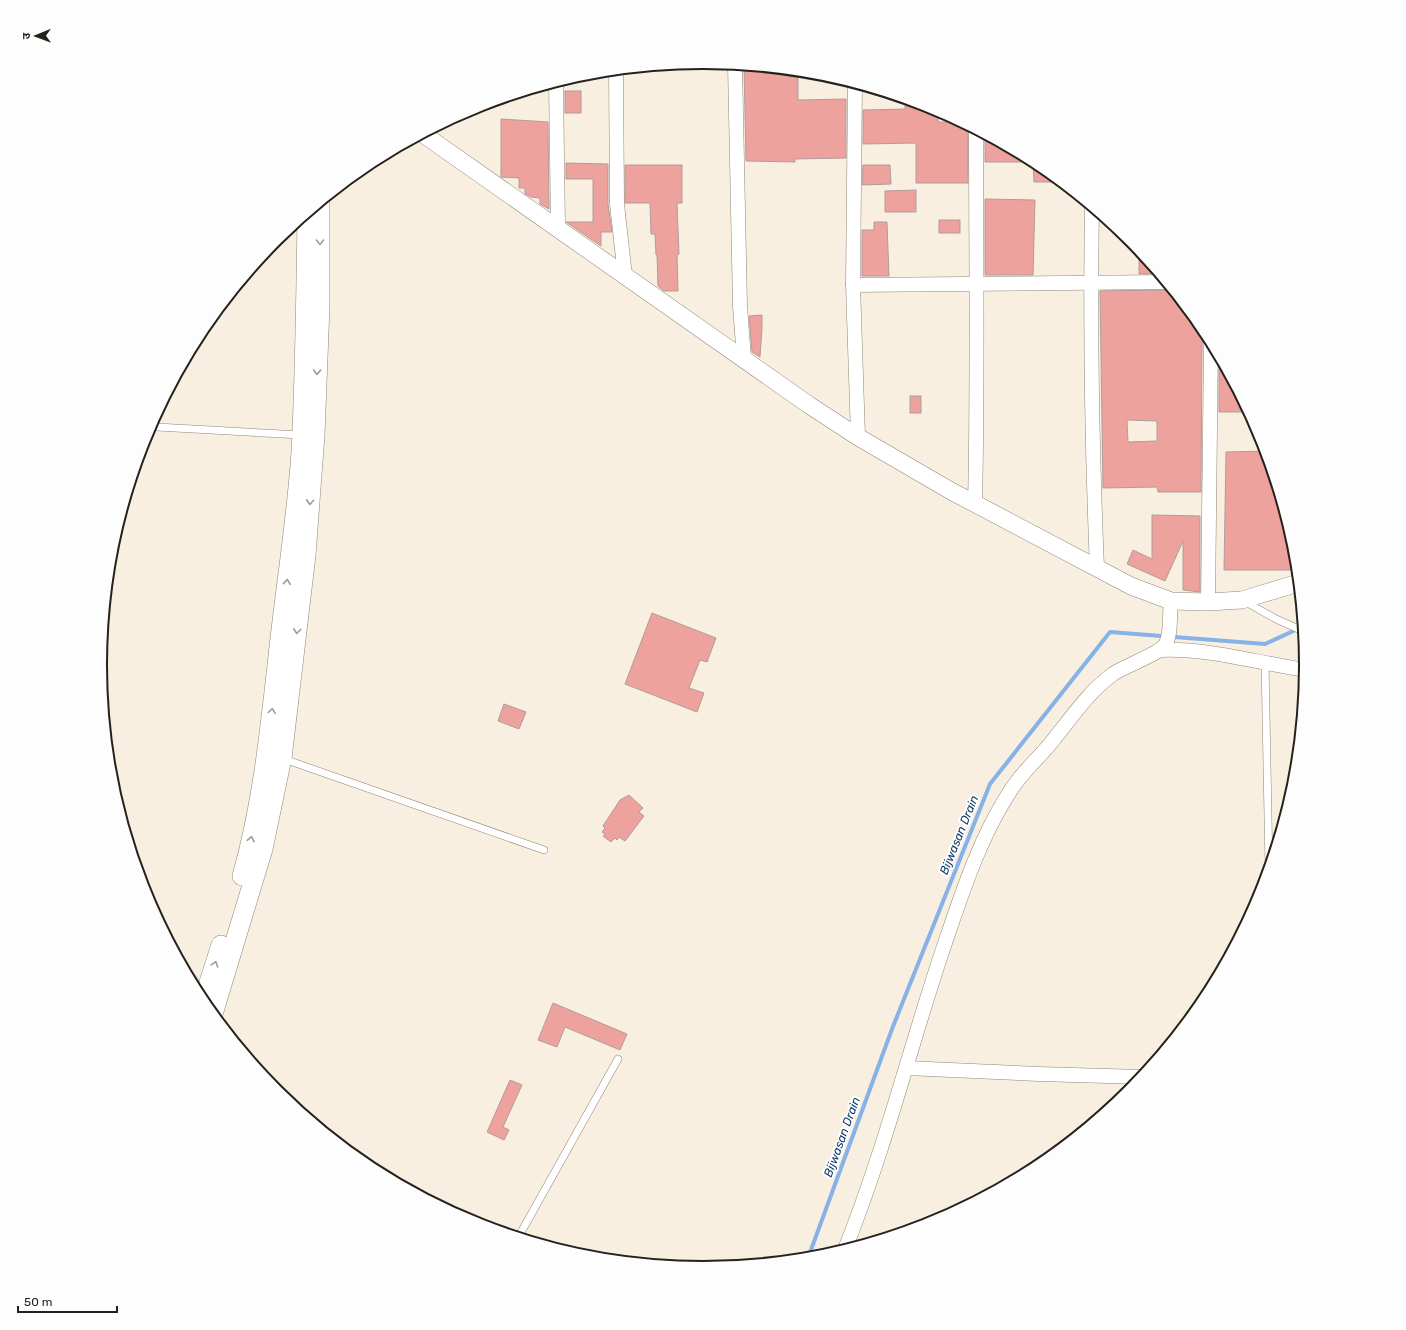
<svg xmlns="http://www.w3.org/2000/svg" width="1406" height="1330" font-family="Rubik,'Noto Sans Devanagari',sans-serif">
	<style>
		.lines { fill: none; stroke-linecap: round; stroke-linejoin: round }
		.stream { stroke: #86b2e8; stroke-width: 4 }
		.building { fill: #eea29e; stroke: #af9c9b; fill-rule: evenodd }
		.service-casing { stroke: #8f8679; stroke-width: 8 }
		.minor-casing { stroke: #8f8679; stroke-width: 15 }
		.tertiary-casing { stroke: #8f8679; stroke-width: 18 }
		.secondary-casing { stroke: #8f8679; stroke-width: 20 }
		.service { stroke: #fff; stroke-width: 7 }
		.minor { stroke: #fff; stroke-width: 14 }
		.tertiary { stroke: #fff; stroke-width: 17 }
		.secondary { stroke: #fff; stroke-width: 19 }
		.oneway { stroke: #9d9b99 }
		.labels { text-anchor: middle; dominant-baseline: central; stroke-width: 4; stroke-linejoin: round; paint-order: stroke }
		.water-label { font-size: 12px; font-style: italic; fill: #0d3b6b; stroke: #fdfdfd }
		.rim { fill: none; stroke: #25211c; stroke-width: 2 }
	</style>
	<rect width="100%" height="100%" fill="#f9efe0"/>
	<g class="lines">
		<path class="stream" d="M808,1258L892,1029L990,784L1110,632L1265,644L1302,627"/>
	</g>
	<g class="building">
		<path d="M744,66L798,71V100L846,99V158L795,159V162L746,161Z"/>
		<rect x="565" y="91" width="16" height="22"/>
		<path d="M905,99L938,110V122H960L968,126V183H916V143L863,144V110L905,109Z"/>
		<path d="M501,119L548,122L549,209L540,204V198L531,197L525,194V188H519V178L501,177Z"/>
		<path d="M985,139H991L1038,164L1060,182H1034L1033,162H985Z"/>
		<path d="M566,163L608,164V204L612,232H601V246L566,222H593V179H566Z"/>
		<path d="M625,165H682V203H677L679,254L677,255L678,291H664L658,286L657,255H656L655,234H651L650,203H625Z"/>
		<path d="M863,165H890L891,184L862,185Z"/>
		<path d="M916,190V212H885V191Z"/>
		<path d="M985,199L1035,200L1033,275H985Z"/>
		<rect x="939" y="220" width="21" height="13"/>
		<path d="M874,222H887L889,276H862V230H874Z"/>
		<path d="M1139,250L1158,274H1139Z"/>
		<path d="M1170,288L1207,335L1202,343L1201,492H1158L1157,487L1103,488L1100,291L1165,290ZM1127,420L1157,421V441L1128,442Z"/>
		<path d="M762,315V328L760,357L752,352L749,316Z"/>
		<path d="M1219,358L1239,394L1248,412H1219Z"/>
		<rect x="910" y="396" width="11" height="17"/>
		<path d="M1265,451L1294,548L1297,570H1224L1226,452Z"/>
		<path d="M1152,515L1200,516V592L1183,590V541L1165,581L1127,564L1133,550L1152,559Z"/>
		<path d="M652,613L716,638L707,662L700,660L689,688L704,693L697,712L625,684Z"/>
		<path d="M504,704L526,712L519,729L498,721Z"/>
		<path d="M629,795L643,808L639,812L644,816L625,841L619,837L617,840L615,838L611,842L603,836L605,834L602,832L605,828L603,826L620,800Z"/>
		<path d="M553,1003L627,1034L620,1050L565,1027L557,1047L538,1040Z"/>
		<path d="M510,1080L522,1085L503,1127L509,1130L504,1140L487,1132Z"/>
	</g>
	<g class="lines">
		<defs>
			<g id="service">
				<path d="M157,427L301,435"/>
				<path d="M1244,601L1276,619L1303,631"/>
				<path d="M1265,663L1269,867"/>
				<path d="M284,759L544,850"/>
				<path d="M453,1212L497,1230"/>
				<path d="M519,1236L618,1059"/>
			</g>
			<g id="minor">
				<path d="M735,65L740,306L744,359"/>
				<path d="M616,71L617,204L625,276"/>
				<path d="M556,82L558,229"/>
				<path d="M855,84L853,285L858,437"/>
				<path d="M1092,208C1090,328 1092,448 1097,568"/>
				<path d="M853,285L1165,282"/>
				<path d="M975,504C978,379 976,255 976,130"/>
				<path d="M1208,602L1211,343"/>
				<path d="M1161,650C1210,648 1257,663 1306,670"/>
				<path d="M906,1068L1039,1074L1141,1077"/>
				<path d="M845,1249C884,1152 909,1051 942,952C960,899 978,841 1009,793C1020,774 1036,761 1050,744C1070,720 1087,693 1113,674C1125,666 1159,654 1165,645C1172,634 1169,614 1171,601"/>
			</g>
			<path id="tertiary" d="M423,134L809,405L858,437L951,491L1131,586L1171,601L1208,602L1242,600L1298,583"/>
			<g id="secondary">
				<path d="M242,876C264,799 271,717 280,638C287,577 297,513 301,452C305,373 306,293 307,214"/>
				<path d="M203,1001L221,945"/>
				<path d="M213,1014L263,849L282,758L306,555L315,435L320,306V203"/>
			</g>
		</defs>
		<use href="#service" class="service-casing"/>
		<use href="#minor" class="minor-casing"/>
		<use href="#tertiary" class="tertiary-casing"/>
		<use href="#secondary" class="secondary-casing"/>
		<use href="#service" class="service"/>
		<use href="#minor" class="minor"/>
		<use href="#tertiary" class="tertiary"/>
		<use href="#secondary" class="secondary"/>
	</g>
	<defs><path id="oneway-chevron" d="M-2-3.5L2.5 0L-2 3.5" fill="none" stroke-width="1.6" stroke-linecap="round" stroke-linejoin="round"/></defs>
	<g class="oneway">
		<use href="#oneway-chevron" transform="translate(320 242) rotate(90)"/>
		<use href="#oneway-chevron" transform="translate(317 372) rotate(92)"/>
		<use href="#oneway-chevron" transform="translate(310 502) rotate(94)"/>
		<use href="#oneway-chevron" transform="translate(287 582) rotate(-84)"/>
		<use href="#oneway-chevron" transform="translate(297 631) rotate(97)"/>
		<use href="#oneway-chevron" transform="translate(272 711) rotate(-82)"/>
		<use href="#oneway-chevron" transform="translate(251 839) rotate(-79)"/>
		<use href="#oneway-chevron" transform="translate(215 964) rotate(-72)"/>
	</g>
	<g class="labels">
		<g class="water-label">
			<text transform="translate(959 835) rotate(-68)">Bijwasan Drain</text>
			<text transform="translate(842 1137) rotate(-70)">Bijwasan Drain</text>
		</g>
	</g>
	<path d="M0 0H1406V1330H0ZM107 665a596 596 0 1 1 1192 0a596 596 0 1 1-1192 0Z" fill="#fdfdfd" fill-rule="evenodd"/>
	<path class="rim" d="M107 665a596 596 0 1 1 1192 0a596 596 0 1 1-1192 0Z"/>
	<g transform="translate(36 36) rotate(269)" stroke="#fdfdfd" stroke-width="3" paint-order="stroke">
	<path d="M0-3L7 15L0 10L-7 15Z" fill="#25211c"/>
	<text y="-6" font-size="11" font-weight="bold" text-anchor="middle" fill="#25211c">उ</text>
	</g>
	<path d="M18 1306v6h99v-6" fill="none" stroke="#25211c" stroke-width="2"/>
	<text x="24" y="1306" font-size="12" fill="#25211c" stroke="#fdfdfd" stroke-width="3" paint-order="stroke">50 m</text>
</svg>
